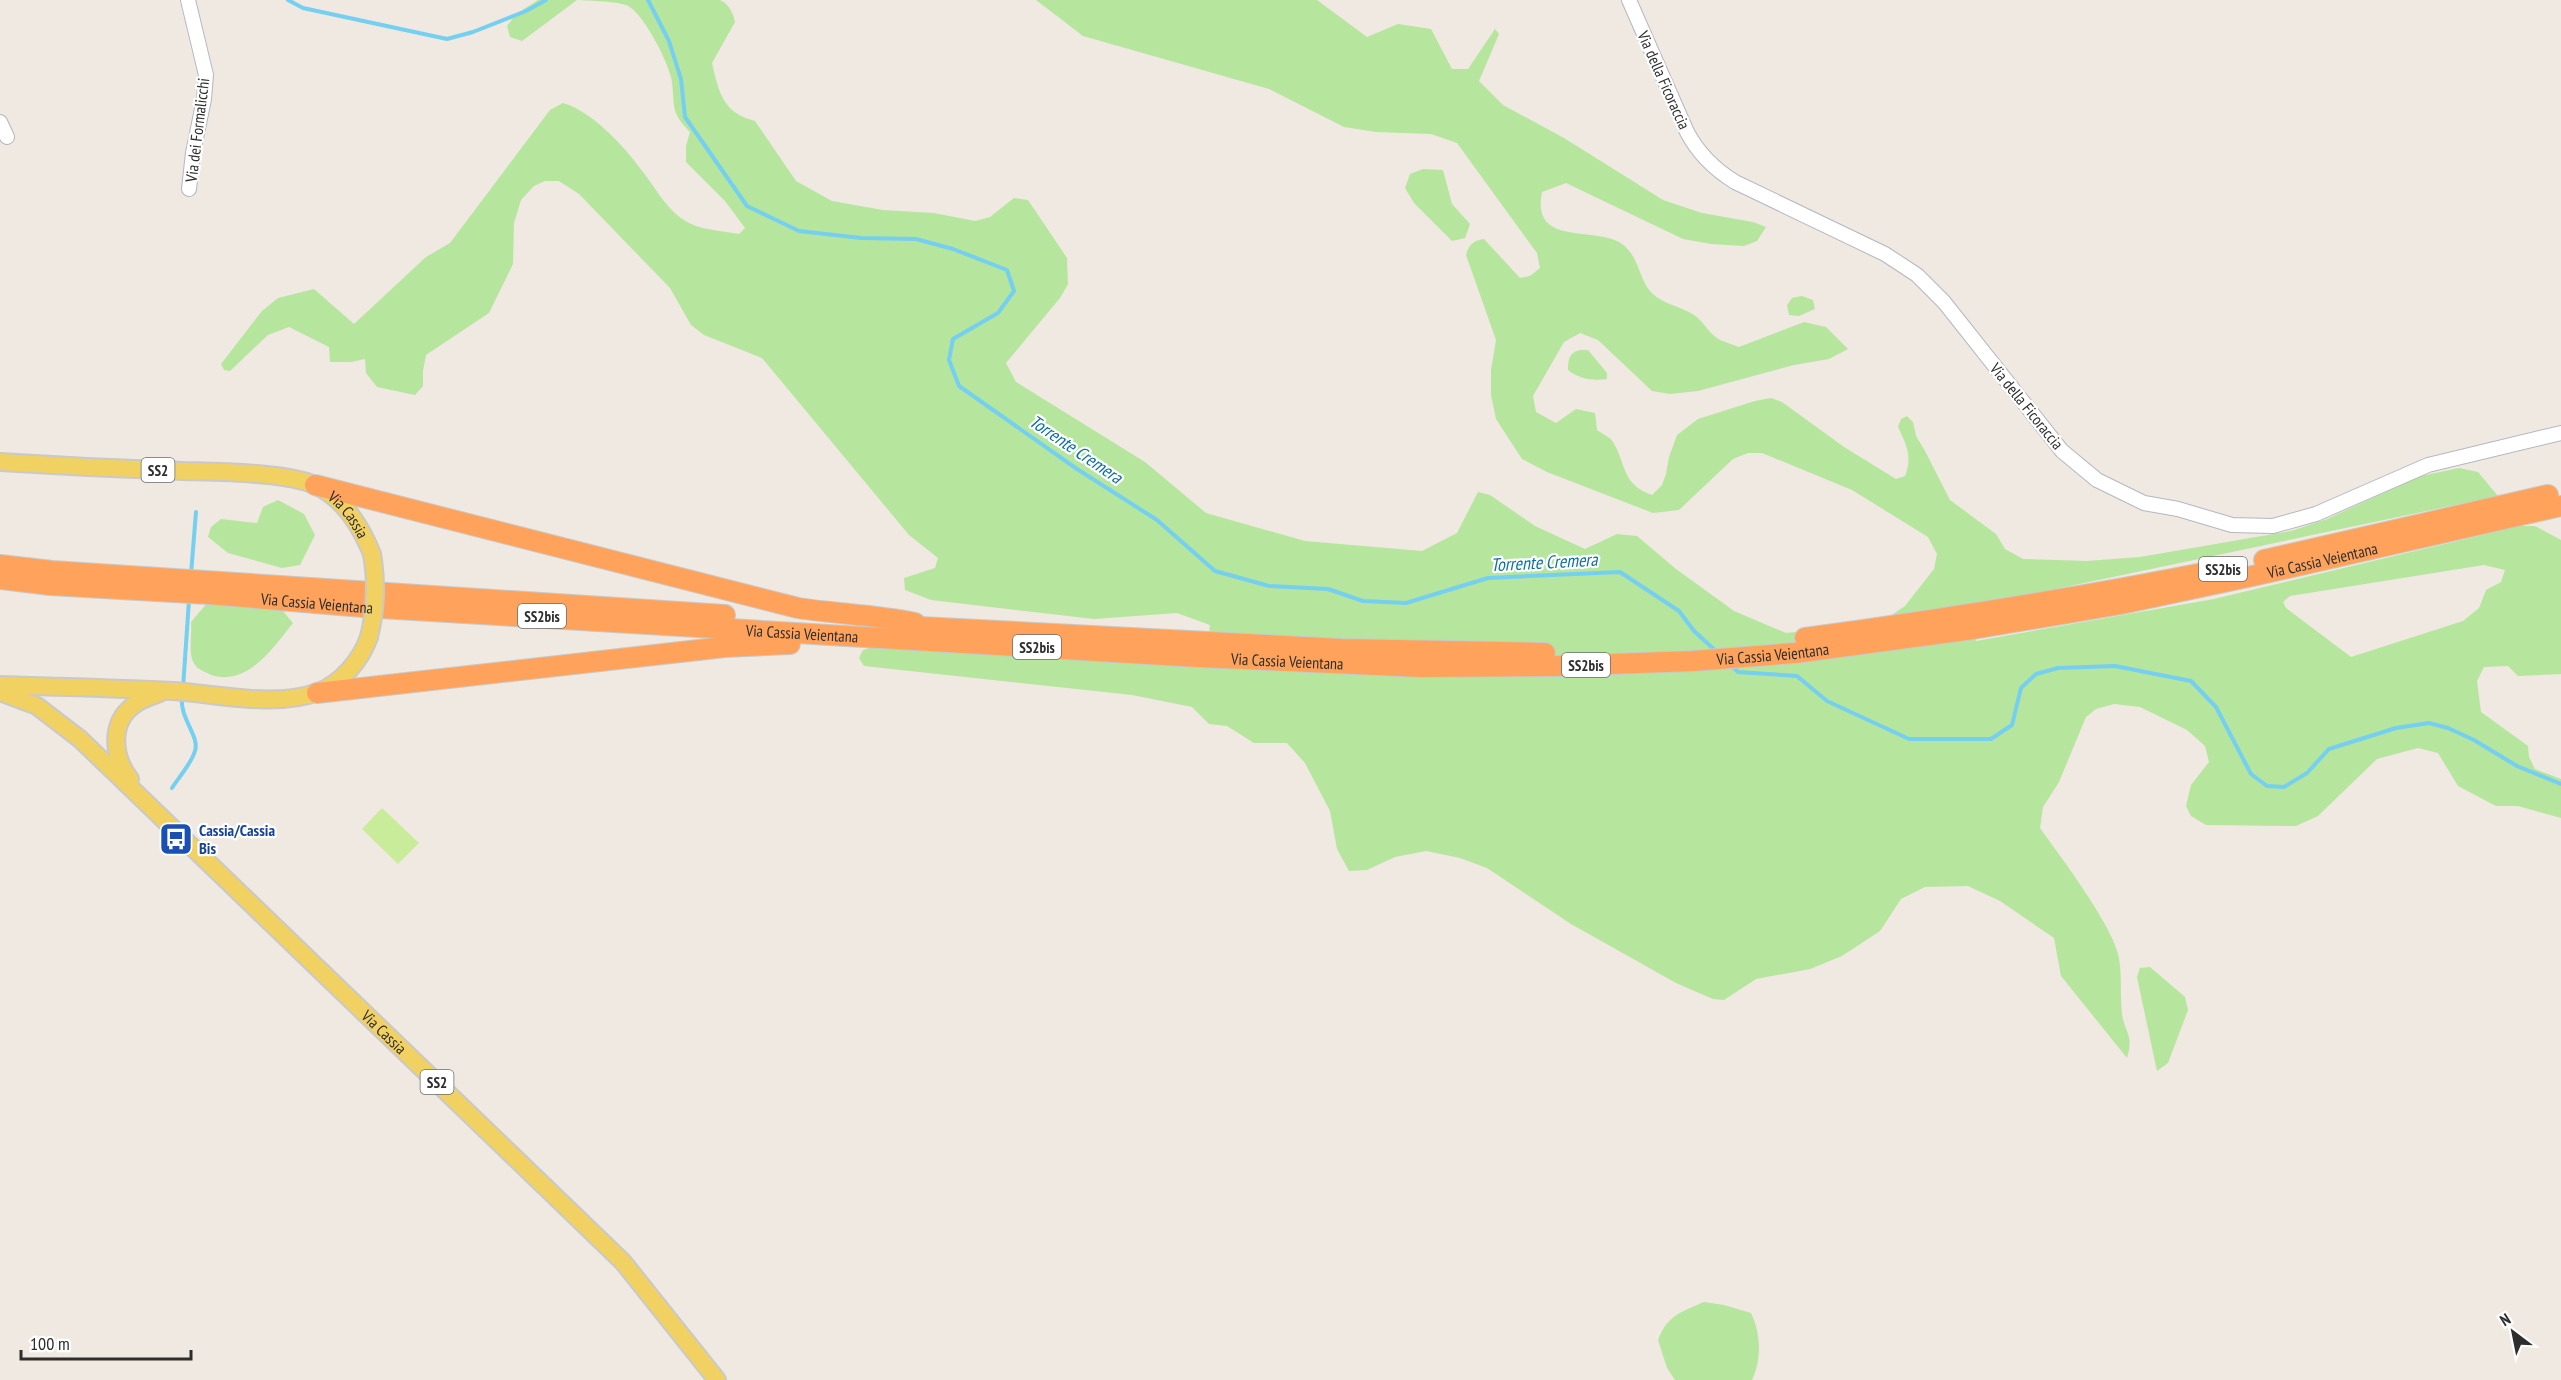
<svg xmlns="http://www.w3.org/2000/svg" width="2561" height="1380" font-family="'PT Sans Narrow',sans-serif">
	<style>
		.green { fill: #b6e59e; fill-rule: evenodd }
		.pitch { fill: #c9ec9a }
		.lines { fill: none; stroke-linecap: round; stroke-linejoin: round }
		.stream { stroke: #75cff0; stroke-width: 4 }
		.minor-casing { stroke: #b4b7c1; stroke-width: 16 }
		.major-casing { stroke: #c9c9c9; stroke-width: 20 }
		.highway-casing { stroke: #c9c9c9; stroke-width: 22 }
		.minor { stroke: #fff; stroke-width: 14 }
		.major { stroke: #f2d163; stroke-width: 16 }
		.highway { stroke: #ffa35c; stroke-width: 20 }
		.major-bridge-casing { stroke: #c9c9c9; stroke-width: 20; stroke-linecap: butt }
		.major-bridge { stroke: #f2d163; stroke-width: 16 }
		.labels { text-anchor: middle; dominant-baseline: central; stroke-width: 4.5; stroke-linejoin: round; paint-order: stroke }
		.shield { fill: #fff; stroke: #6d6d6d; stroke-width: 1.5 }
		.shield-label { font-size: 15px; font-weight: bold; fill: #2e2e2e }
		.street-label { font-size: 16px; fill: #2e2e2e; stroke: #fff }
		.transit-label { font-size: 16px; font-weight: bold; fill: #164399; stroke: #fff; text-anchor: start }
		.water-label { font-size: 18px; font-style: italic; fill: #0d6fa3; stroke: #fff }
	</style>
	<rect width="100%" height="100%" fill="#efe9e1"/>
	<g class="green">
		<path d="M538,0H720C729,4 733,13 735,22L712,63C719,93 723,113 755,121L796,181L832,201L883,210L934,213L975,221L990,217L1014,198L1028,200L1067,258L1068,284L1060,298L1006,363L1016,382L1145,462L1206,513L1305,541L1422,551L1457,533L1478,492L1490,495L1535,526L1585,549L1617,534L1637,536L1676,569L1734,611L1786,633L1880,623L1905,606L1934,569L1937,554L1928,537L1852,490L1762,453H1748L1733,459L1679,510L1653,513L1547,472L1522,459L1496,419L1491,395V370L1496,340L1466,255C1469,244 1473,241 1484,239L1520,278L1530,276L1540,268L1537,253L1457,143L1431,134L1376,132L1344,127L1269,89L1083,36L1036,0H1317L1367,37L1398,24L1431,29L1452,69H1468L1495,29L1499,34L1479,81L1503,105L1564,138L1663,200L1702,213L1753,222L1766,227L1757,241L1744,246L1711,244L1683,239L1566,183L1542,192C1531,248 1594,225 1622,244C1637,255 1638,272 1647,287C1658,304 1679,305 1694,315C1703,321 1708,332 1717,338C1723,342 1732,344 1739,347L1804,322L1826,327L1848,349L1829,359L1794,365L1698,391L1670,394L1652,391L1598,340L1580,333L1564,342L1533,396L1536,412L1556,423L1576,409L1595,413L1597,430C1602,434 1610,437 1613,442C1627,465 1621,484 1652,495L1662,485L1666,474L1669,457L1677,435L1698,419L1755,401L1771,398L1782,402L1844,447L1896,479L1905,476C1913,457 1906,444 1898,427L1901,419L1907,416L1913,422L1916,436L1925,451L1950,500L1996,534L2005,549L2023,559L2087,561L2140,557L2291,531L2327,519L2421,476L2459,468L2478,472L2498,496L1970,607L1976,641L2214,599L2520,526H2535L2561,540V674L2518,676L2508,666L2484,667L2477,681L2481,712L2528,746L2529,757L2535,769L2561,779V818L2518,806H2496L2458,786L2438,753L2418,748L2377,759L2318,816L2296,826L2206,825L2191,816L2186,806L2191,785L2209,762L2205,746L2187,730L2140,707L2114,704L2096,709L2086,717L2059,782L2043,807L2040,828C2060,856 2114,927 2119,958C2122,976 2120,996 2122,1014C2125,1034 2134,1034 2127,1058L2061,976L2054,938L2000,901L1968,886L1925,887L1901,899L1880,931L1842,956L1810,969L1756,979L1724,1000L1713,999L1676,983L1571,924L1487,868L1460,858L1426,851L1395,857L1367,870L1349,871L1337,849L1330,811L1305,763L1287,743H1254L1227,726L1209,724L1192,707L1132,695L864,666L859,658L863,650L883,644L1206,656L1210,625L1177,613L1094,619L931,600L905,590L904,578L935,568L938,558L909,535L762,358L704,335L691,325L670,288L579,194L559,181H545L534,186L521,200L514,223L513,264L489,313L426,355L423,371V386L415,395L377,387L366,373L365,359L351,362H330L329,347L289,327L268,335L230,371L224,370L221,364L262,311L278,298L314,289L354,324L426,257L450,243L550,110L563,103C592,111 625,147 643,172C657,190 668,212 689,223C702,230 723,231 739,234L745,228L725,201L686,162V146L690,132C670,111 675,108 672,82C670,65 644,14 628,6C618,1 590,1 577,0L522,41L510,37L507,26L516,14ZM2484,565L2505,570L2501,582L2486,590L2479,608L2463,621L2351,657L2286,608L2283,602L2290,596Z"/>
		<path d="M1423,169L1443,170L1452,204L1470,224L1465,238L1452,241L1414,203L1405,188L1410,174Z"/>
		<path d="M1802,296L1813,300L1815,309L1799,316L1789,315L1787,305L1792,298Z"/>
		<path d="M1580,350H1588L1607,373V379C1593,381 1579,379 1568,370C1568,359 1569,353 1580,350Z"/>
		<path d="M278,500L304,514L315,535L300,565L282,568L228,553L208,537L211,527L221,519L257,523L263,507Z"/>
		<path d="M208,602L282,610L293,623C273,648 246,689 209,674C201,670 195,668 192,659C189,649 192,633 191,622Z"/>
		<path d="M2150,967L2185,997L2188,1010L2168,1063L2157,1071L2137,977L2140,968Z"/>
		<path d="M1704,1302L1724,1305L1751,1313C1761,1334 1762,1359 1752,1380H1675L1667,1368L1658,1340C1667,1316 1681,1312 1704,1302Z"/>
	</g>
	<path class="pitch" d="M382,808L419,843L398,864L362,829Z"/>
	<g class="lines">
		<g class="stream">
			<path d="M288,0L303,8L447,39L473,32L526,11L546,0"/>
			<path d="M648,0L669,41L681,79L685,117L747,206L799,231L861,238L916,239L953,249L1007,270L1014,291L998,313L953,339L949,360L959,386L1077,469L1157,520L1215,571L1269,586L1328,589L1363,601L1406,603L1488,578L1620,572L1679,611L1694,631L1718,653"/>
			<path d="M191,574L196,512"/>
			<path d="M1732,666L1738,672L1797,676L1827,701L1909,739H1991L2012,725L2021,688L2036,674L2058,668L2115,666L2191,681L2216,707L2251,774L2267,786L2284,787L2307,773L2329,749L2396,728L2429,723L2448,728L2474,740L2517,766L2561,784"/>
			<path d="M183,688L189,600"/>
			<path d="M172,788C179,777 191,764 195,751C200,736 179,718 182,696"/>
		</g>
		<defs>
			<g id="minor">
				<path d="M188,0L206,75L204,99L193,153L189,189"/>
				<path d="M1629,0L1687,132C1698,153 1714,169 1735,182L1885,254L1917,275L1944,302L2062,451L2097,480L2144,503L2178,509L2232,525L2273,526L2316,514L2428,465L2561,433"/>
				<path d="M0,122L7,137"/>
			</g>
			<g id="major">
				<path id="s1" d="M0,462C61,466 122,469 183,471C216,472 286,472 315,485C344,498 361,527 372,554"/>
				<path d="M0,685C58,687 116,688 173,691C218,694 275,708 318,692C341,684 361,660 369,637"/>
				<path id="s2" d="M0,692L37,706L80,739L623,1262L717,1380"/>
				<path d="M130,779C113,757 109,723 134,705C141,699 152,696 160,693"/>
			</g>
			<g id="highway">
				<path d="M315,485L798,608C837,614 877,615 915,623"/>
				<path d="M2264,560L2548,495"/>
				<path d="M0,565L52,571L725,615"/>
				<path id="s3" d="M0,579L50,585L208,594L363,607L1197,657L1421,667L1557,666L1693,661L1795,653L1973,629L2121,604L2257,575L2561,506"/>
				<path d="M901,626L1342,649L1545,653"/>
				<path d="M1805,638C1945,619 2084,597 2223,569"/>
				<path d="M317,693L725,647L790,644"/>
			</g>
		</defs>
		<use href="#minor" class="minor-casing"/>
		<use href="#major" class="major-casing"/>
		<use href="#highway" class="highway-casing"/>
		<use href="#minor" class="minor"/>
		<use href="#major" class="major"/>
		<use href="#highway" class="highway"/>
		<defs>
			<path id="major-bridge" d="M369,637C376,609 377,583 372,554"/>
		</defs>
		<use href="#major-bridge" class="major-bridge-casing"/>
		<use href="#major-bridge" class="major-bridge"/>
	</g>
	<defs>
		<symbol id="bus-square" viewBox="-11 -11 22 22"><rect x="-9" y="-9" width="18" height="18" rx="4" fill="#1a4fb4" stroke="#fff"/><path d="M-5-6H5V4H4V6H2V4H-2V6H-4V4H-5ZM-3.5-4V0h7V-4ZM-3.5 1.2v1.5H-2V1.2ZM2 1.2v1.5H3.5V1.2Z" fill="#fff"/></symbol>
	</defs>
	<g fill-rule="evenodd">
		<use href="#bus-square" x="157" y="820" width="38" height="38"/>
	</g>
	<g class="labels">
		<g class="shield">
			<rect x="141.5" y="458" width="33" height="24" rx="4.5"/>
			<rect x="2199" y="557" width="48" height="24" rx="4.5"/>
			<rect x="518" y="604" width="48" height="24" rx="4.5"/>
			<rect x="1013" y="635" width="48" height="24" rx="4.5"/>
			<rect x="1562" y="653" width="48" height="24" rx="4.5"/>
			<rect x="420.5" y="1070" width="33" height="24" rx="4.5"/>
		</g>
		<g class="shield-label">
			<text x="158" y="470">SS2</text>
			<text x="2223" y="569">SS2bis</text>
			<text x="542" y="616">SS2bis</text>
			<text x="1037" y="647">SS2bis</text>
			<text x="1586" y="665">SS2bis</text>
			<text x="437" y="1082">SS2</text>
		</g>
		<g class="street-label">
			<text transform="translate(1664 80) rotate(66)">Via della Ficoraccia</text>
			<text transform="translate(197 130) rotate(-83)">Via dei Formalicchi</text>
			<text transform="translate(2027 406) rotate(51)">Via della Ficoraccia</text>
			<text stroke="none"><textPath href="#s1" startOffset="362">Via Cassia</textPath></text>
			<text stroke="none"><textPath href="#s3" startOffset="2334">Via Cassia Veientana</textPath></text>
			<text stroke="none"><textPath href="#s3" startOffset="318">Via Cassia Veientana</textPath></text>
			<text stroke="none"><textPath href="#s3" startOffset="804">Via Cassia Veientana</textPath></text>
			<text stroke="none"><textPath href="#s3" startOffset="1776">Via Cassia Veientana</textPath></text>
			<text stroke="none"><textPath href="#s3" startOffset="1290">Via Cassia Veientana</textPath></text>
			<text stroke="none"><textPath href="#s2" startOffset="516">Via Cassia</textPath></text>
		</g>
		<g class="transit-label">
			<text x="199" y="830">Cassia/Cassia<tspan x="199" dy="18">Bis</tspan></text>
		</g>
		<g class="water-label">
			<text transform="translate(1076 449) rotate(34)">Torrente Cremera</text>
			<text transform="translate(1544 562) rotate(-3)">Torrente Cremera</text>
		</g>
	</g>
	<g transform="translate(2513 1332) rotate(328)" stroke="#ffffff" stroke-width="4.5" paint-order="stroke">
	<path d="M0-4.5L10 22L0 15L-10 22Z" fill="#2e2e2e"/>
	<text y="-9" font-size="16" font-weight="bold" text-anchor="middle" fill="#2e2e2e">N</text>
	</g>
	<path d="M21 1350v9h170v-9" fill="none" stroke="#2e2e2e" stroke-width="3"/>
	<text x="30" y="1350" font-size="18" fill="#2e2e2e" stroke="#ffffff" stroke-width="4.5" paint-order="stroke">100 m</text>
</svg>
